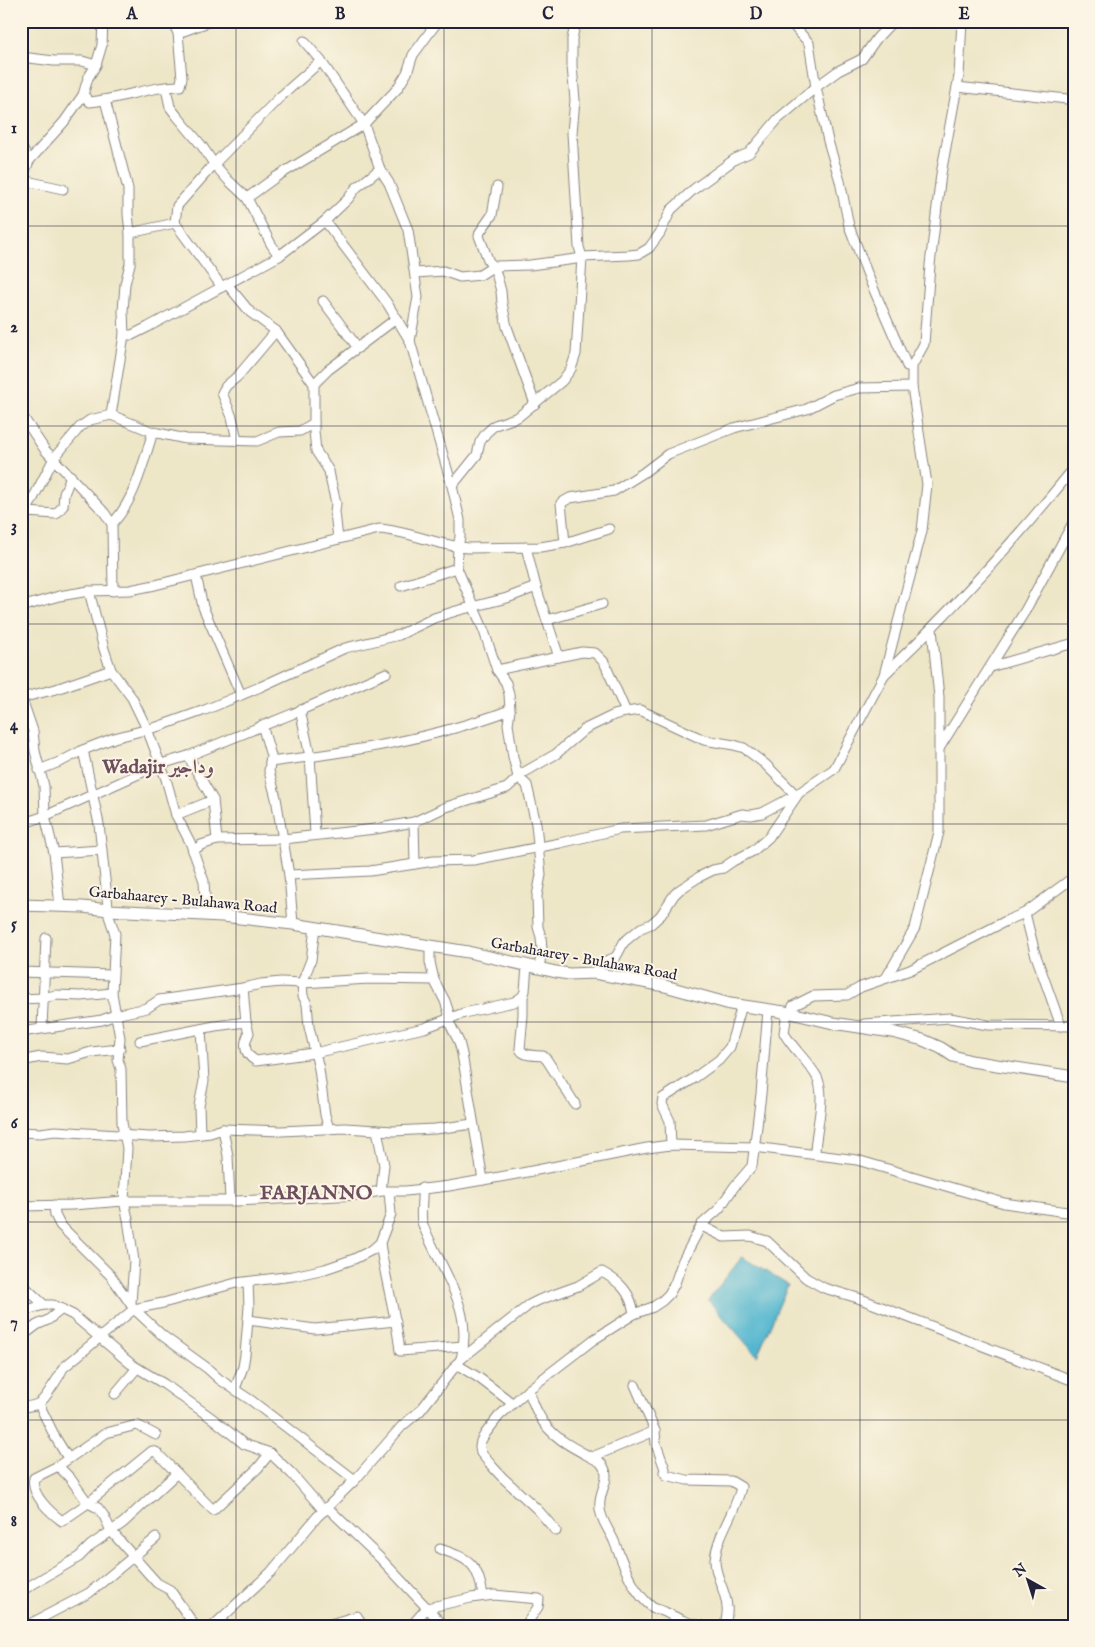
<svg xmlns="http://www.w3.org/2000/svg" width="1095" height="1647" font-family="'IM FELL English',Amiri,serif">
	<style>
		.water { fill: #51b6cf; stroke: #3a6c85 }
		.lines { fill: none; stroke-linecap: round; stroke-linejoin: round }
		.minor-casing { stroke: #888481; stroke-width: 11 }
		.secondary-casing { stroke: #888481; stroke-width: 13 }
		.minor { stroke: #fff; stroke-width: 9 }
		.secondary { stroke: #fff; stroke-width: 11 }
		.grid { fill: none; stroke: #22223b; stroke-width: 1; stroke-opacity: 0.55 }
		.labels { text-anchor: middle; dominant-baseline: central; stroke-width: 4; stroke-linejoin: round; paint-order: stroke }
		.street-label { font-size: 15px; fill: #22223b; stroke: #fcf5e5 }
		.district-label { font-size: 20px; font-weight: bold; fill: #6d4e5e; stroke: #fcf5e5 }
		.neatline { fill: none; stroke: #22223b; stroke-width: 2 }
		.grid-label { font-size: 16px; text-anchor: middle; font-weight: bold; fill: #22223b }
	</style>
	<rect width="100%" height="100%" fill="#fcf5e5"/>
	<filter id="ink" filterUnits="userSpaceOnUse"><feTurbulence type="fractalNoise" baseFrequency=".02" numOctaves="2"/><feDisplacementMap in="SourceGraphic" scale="10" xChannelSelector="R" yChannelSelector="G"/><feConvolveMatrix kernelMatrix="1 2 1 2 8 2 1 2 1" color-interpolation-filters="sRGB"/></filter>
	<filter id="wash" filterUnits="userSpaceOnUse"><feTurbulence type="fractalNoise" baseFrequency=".0096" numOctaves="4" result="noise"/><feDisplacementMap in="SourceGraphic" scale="20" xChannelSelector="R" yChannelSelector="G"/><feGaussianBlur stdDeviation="1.12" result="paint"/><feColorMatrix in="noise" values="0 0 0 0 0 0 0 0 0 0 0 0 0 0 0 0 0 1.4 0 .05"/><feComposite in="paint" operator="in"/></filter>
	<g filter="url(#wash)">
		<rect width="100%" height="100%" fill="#ede6c7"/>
		<path class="water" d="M742,1257L788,1285L757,1356L708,1300Z"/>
	</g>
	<g filter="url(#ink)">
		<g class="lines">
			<defs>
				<g id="minor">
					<path d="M789,21L809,43L816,87L828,141L840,181L849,226L871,283L907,366H912"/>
					<path d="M178,33L211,21"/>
					<path d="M304,41L321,61L364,124L380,169L389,183L408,230L418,297L410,341"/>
					<path d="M21,57L54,61H82L96,65"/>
					<path d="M957,87L1067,99L1074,101"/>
					<path d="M166,88L170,107L177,116L202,146L214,164L228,180L247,198L271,244L279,256"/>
					<path d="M83,95L90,102C121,99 150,86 180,86L182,78L178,33L172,21"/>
					<path d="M21,146L29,161"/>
					<path d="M22,180L63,189"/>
					<path d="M21,181L29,161L64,122L83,95L88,78L96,65L102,45L103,21"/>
					<path d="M497,187L492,215L480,232L479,236L489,262L494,266L501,291L502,303L507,327L535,404"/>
					<path d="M247,198L276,177L364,124L397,89L407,73L413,55L438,21"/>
					<path d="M325,221L387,303L410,341L452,486L460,520V537L458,547L457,568L484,631L497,670L506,683L509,694L510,710L508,724L513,757L518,777L527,785L536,824L541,875L537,896L538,927L541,937L542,950L539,968"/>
					<path d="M175,223L222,287"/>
					<path d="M130,233L175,223L177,206L214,164L280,97L321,61"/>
					<path d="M416,273L443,271L460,277L480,275L494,266L530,265L576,259L582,257L579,247L572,133L575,100L572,66V39L576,21"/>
					<path d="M227,284L250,312L276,331L314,384"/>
					<path d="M323,301L358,348"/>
					<path d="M124,335H132L148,327L279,256L325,221L348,199L356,188L380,169"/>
					<path d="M21,414L45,450L104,512L112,524L113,591"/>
					<path d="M111,415L153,432L186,439L257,441L279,432L300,431L314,423"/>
					<path d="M237,440L232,417L222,393L226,386L238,376L276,331"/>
					<path d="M452,486L477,455L480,442L486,433L495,425L518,417L562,381L571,369L576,354L582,257L629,255L639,254L649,248L660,233L671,210L694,189L735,159L749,153L778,119L816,87L838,71L862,59L877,38L893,21"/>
					<path d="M21,511L26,512L54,458L80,427L90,420L111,415L124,335L123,311L125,284L130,264V233L128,214V189L105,100"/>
					<path d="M26,512L56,514L63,506L64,494L71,476"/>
					<path d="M112,524C135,500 143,463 153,432"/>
					<path d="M338,539L335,512L336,503L331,482L329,471L316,451L314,431V384L328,370L397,318"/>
					<path d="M565,543L561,503L570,498L614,491L643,473L668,454L734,428L807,409L834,395L859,388L912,387"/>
					<path d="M526,547L536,587L559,657"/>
					<path d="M196,575L203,607L241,695"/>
					<path d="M401,586L457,568"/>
					<path d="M89,591L104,649L111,670L132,698L147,729L166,779L176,815L190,842L204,881L205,898L202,915"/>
					<path d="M21,607L59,596L89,591L130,590L155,585L379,529C409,531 438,546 469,548L540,547L565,543L609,529"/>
					<path d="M547,620L602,604"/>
					<path d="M990,667L1074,643"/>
					<path d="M497,670L582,652L595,653L604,662L626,712"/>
					<path d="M884,675C952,610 1015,541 1074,468"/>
					<path d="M21,696L33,731L35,751L44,786L45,816L54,853L60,906"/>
					<path d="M21,698L56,689L111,670"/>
					<path d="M300,710L310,756L315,834"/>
					<path d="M262,725L271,756L269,771L276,798L289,875L293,924"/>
					<path d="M940,747L1025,611L1074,521"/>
					<path d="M83,750L99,824L109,916L115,934L112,993L120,1038L118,1060L121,1069L122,1123L127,1148L124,1201L128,1219L134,1261L131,1303"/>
					<path d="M188,756L213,800L217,840"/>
					<path d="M270,762C351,752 433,739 510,710"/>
					<path d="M39,770L62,761L83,750L114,738L160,726L205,710L260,687L345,648L399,635L434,618L456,611L507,598L536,587"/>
					<path d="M176,815L213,800"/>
					<path d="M414,822L415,864"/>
					<path d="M21,824L45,816L161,764L188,756L292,714L386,673"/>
					<path d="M193,851L201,845L217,840L283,839L375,829L414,822L446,807L507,788L523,773L556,754L585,729L614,715L626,712L640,710L704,740L734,745L744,748L765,764L796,795"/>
					<path d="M54,853L102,850"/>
					<path d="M289,875L370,871L434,861L474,860L560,843L620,829L706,825L742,814L751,815L762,813L796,795"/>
					<path d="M1025,913L1035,953L1061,1026"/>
					<path d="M430,947V962L434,980L445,1001L449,1013L448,1020L459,1042L462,1054L483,1180"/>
					<path d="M21,972L111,975"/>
					<path d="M594,973L604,962L616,957L624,942L641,928L651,924L661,915L674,895L679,890L699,877L713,870L723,868L733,861L753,851L769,837L799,793L834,769L884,675L922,531L927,484L912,387V366L924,344L930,265L941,174L959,76L962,21"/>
					<path d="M886,978L915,928L939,832V697L932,629"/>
					<path d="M243,988L246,1022L249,1033C243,1045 244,1054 256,1061L314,1053L424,1028L464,1013L514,1002L523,996L525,991L527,966"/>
					<path d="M523,996V1015L520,1049C524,1057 535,1055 543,1056L547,1060L575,1104"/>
					<path d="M21,999L43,998L56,995L81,996L112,993"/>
					<path d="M787,1012L784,1033C793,1049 808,1061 817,1077C827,1098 815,1130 815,1154"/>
					<path d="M791,1013L793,1006L813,996L847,995L861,987L910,970L1008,920L1025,913L1074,877"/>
					<path d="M864,1024L950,1018L988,1025L1074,1026"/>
					<path d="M42,1028L46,938"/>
					<path d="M21,1032L102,1020L115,1015L147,1008L159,1000L243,988L261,984L281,982L302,983L311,960L315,927"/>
					<path d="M140,1041L215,1026L246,1022"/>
					<path d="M21,1061L41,1057L68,1059L91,1052L120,1049"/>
					<path d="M223,1129L228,1156L230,1200"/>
					<path d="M329,1129L325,1115L319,1069L309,1027L307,1004L303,996L302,983L369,979L434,980"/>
					<path d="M377,1130L384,1165L381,1191"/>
					<path d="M21,1132L40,1133L55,1131L149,1137L184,1136L210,1133L223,1129L281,1131L345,1128L393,1131L435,1129L473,1124"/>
					<path d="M200,1134L199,1106L204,1081L201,1029"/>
					<path d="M671,1145L670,1121L662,1104L663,1098L693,1079L719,1060L730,1047L742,1005"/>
					<path d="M422,1188C423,1199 420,1212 422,1222C425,1231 429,1239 433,1247C451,1284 472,1316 461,1359"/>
					<path d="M54,1205L55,1215L60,1225L111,1276L134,1309L163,1336L207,1368L219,1379L252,1401L355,1480"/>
					<path d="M21,1206L72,1205L124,1201H237L358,1195L381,1191H406L449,1186L522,1173L647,1148L671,1145L754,1147L857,1160L1004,1203L1074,1213"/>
					<path d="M702,1226L724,1237L750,1236L767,1241L806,1278L824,1288L858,1298L1074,1381"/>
					<path d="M380,1243C385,1279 396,1314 400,1351L463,1346"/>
					<path d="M21,1283L44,1305"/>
					<path d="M21,1314L30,1309L44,1305H53L73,1315L131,1364L164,1384L213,1419L244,1444L270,1453L292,1474L324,1511"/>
					<path d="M248,1320L315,1329L396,1321"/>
					<path d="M21,1337L37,1325L48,1320L62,1309"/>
					<path d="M456,1364L479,1378L512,1403"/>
					<path d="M635,1385L655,1431L656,1444L665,1469L664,1472L666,1475L687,1480L731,1481L741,1487C736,1512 718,1532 715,1559C714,1575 726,1590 727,1607C728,1613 726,1620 725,1626"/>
					<path d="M235,1389L243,1367L245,1355L249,1307L248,1282"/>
					<path d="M528,1390C532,1398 534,1407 539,1415C551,1439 578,1450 600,1462C615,1479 597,1489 600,1509C601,1520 609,1530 614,1541C623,1563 632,1592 652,1607C657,1610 662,1610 667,1613C679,1619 689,1624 703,1626"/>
					<path d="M115,1394L137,1368"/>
					<path d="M39,1404L55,1437L68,1458"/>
					<path d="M21,1407C36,1406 40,1405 48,1393C54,1383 58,1380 63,1368L134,1309L163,1303L236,1283L293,1276L325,1269L354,1259L372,1250L380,1243L391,1214L389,1192"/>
					<path d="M156,1435L137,1425L106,1433L58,1466L34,1478C30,1494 50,1512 62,1521L88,1503L152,1451L156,1452L213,1510L258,1468L270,1453"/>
					<path d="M592,1457L655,1431"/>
					<path d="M58,1466L70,1478L88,1503L98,1508L104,1516L111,1531L148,1573L157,1583L170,1590L195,1626"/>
					<path d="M328,1508L380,1558L444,1626"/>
					<path d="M556,1531L538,1510L502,1477L491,1465L481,1453L480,1447L481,1441L485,1434L499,1416L528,1390L593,1340L634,1314L653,1307L662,1301L669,1294L675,1283L683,1260L702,1224L719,1209L734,1187L752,1166L761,1094L768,1010"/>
					<path d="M440,1549C470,1559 478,1563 483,1596"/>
					<path d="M21,1591L79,1557L91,1545L123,1523L177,1473"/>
					<path d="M26,1626L89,1593L156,1538"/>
					<path d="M213,1626L271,1572L317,1517L355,1480L402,1426L420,1411L461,1359L529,1305L539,1300L578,1286L602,1272C620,1282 631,1292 634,1314"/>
					<path d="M324,1626L357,1616L363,1626"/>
					<path d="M411,1626L427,1608L471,1598L494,1595L539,1599L538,1607L525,1626"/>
				</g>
				<path id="secondary" d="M21,905L83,907L109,910L222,916L293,924L468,952L556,972L569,974L594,973L665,986L730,1004L791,1013L833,1023L892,1032L923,1040L941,1048L953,1056L971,1061L1074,1077"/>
			</defs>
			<use href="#minor" class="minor-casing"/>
			<use href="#secondary" class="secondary-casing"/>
			<use href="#minor" class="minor"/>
			<use href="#secondary" class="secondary"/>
		</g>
	</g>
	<path class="grid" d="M236,21V1626M444,21V1626M652,21V1626M860,21V1626M21,226H1074M21,426H1074M21,624H1074M21,824H1074M21,1022H1074M21,1222H1074M21,1420H1074"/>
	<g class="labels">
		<g class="street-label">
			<text transform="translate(183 900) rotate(5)">Garbahaarey - Bulahawa Road</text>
			<text transform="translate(584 959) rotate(10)">Garbahaarey - Bulahawa Road</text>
		</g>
		<g class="district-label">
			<text x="158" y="767">Wadajir وداجير</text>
			<text x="316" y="1193">FARJANNO</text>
		</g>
	</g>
	<rect width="1095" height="1647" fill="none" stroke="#fcf5e5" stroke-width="55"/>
	<g transform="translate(1028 1580) rotate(321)" stroke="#fcf5e5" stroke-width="4" paint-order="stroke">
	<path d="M0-4L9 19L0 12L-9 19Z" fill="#22223b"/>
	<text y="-8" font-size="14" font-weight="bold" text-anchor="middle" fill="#22223b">N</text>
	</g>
	<rect x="28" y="28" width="1040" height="1592" class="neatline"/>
	<g class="grid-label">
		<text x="132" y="19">A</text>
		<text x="340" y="19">B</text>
		<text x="548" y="19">C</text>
		<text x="756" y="19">D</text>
		<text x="964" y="19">E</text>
		<text x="14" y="133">1</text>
		<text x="14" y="332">2</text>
		<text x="14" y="531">3</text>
		<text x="14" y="730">4</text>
		<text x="14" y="929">5</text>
		<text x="14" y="1128">6</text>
		<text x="14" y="1327">7</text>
		<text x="14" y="1526">8</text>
	</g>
</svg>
